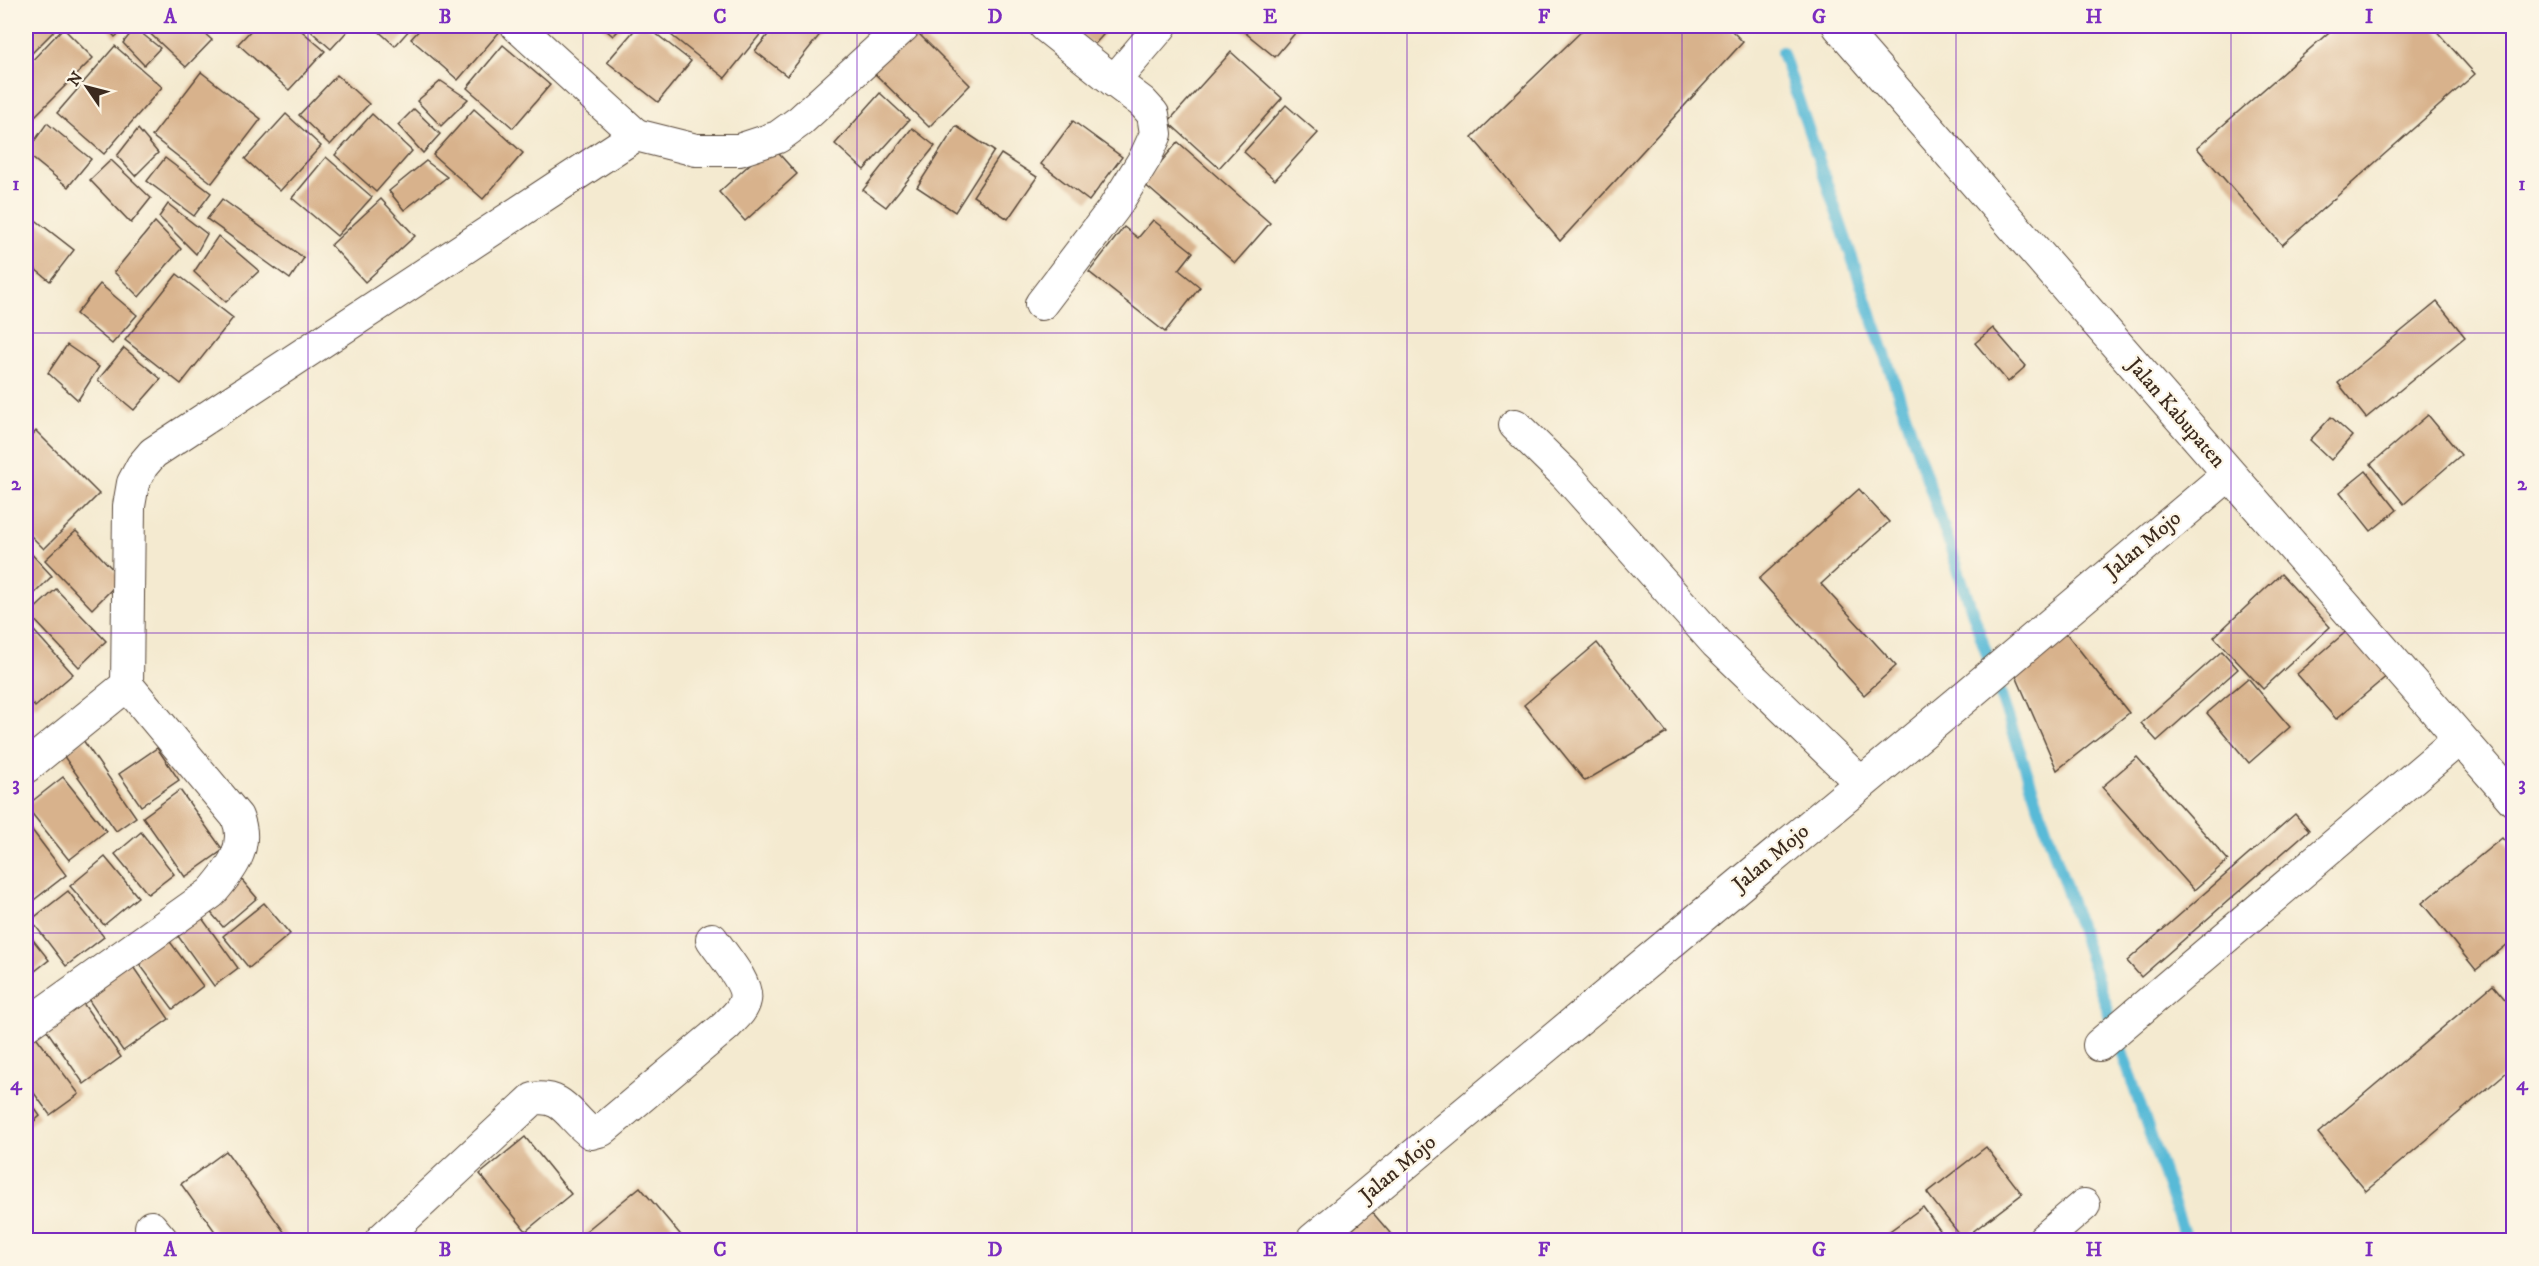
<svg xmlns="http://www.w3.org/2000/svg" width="2539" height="1266" font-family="'IM FELL DW Pica',serif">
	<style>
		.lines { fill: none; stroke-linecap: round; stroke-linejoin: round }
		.stream { stroke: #58bad7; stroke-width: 12 }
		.building { fill: #d8b28c }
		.minor-casing { stroke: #574739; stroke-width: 34 }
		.tertiary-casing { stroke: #574739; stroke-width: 35 }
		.secondary-casing { stroke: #574739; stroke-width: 35 }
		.minor { stroke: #fff; stroke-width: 32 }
		.tertiary { stroke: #fff; stroke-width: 33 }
		.secondary { stroke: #fff; stroke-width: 33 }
		.grid { fill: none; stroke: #7b2cbf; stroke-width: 1.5; stroke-opacity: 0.55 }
		.labels { text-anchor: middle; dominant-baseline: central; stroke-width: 4.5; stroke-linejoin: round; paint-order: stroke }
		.street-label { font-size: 21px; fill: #3b2a1e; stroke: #fcf5e5 }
		.neatline { fill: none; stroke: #7b2cbf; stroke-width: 2 }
		.grid-label { font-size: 20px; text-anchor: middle; font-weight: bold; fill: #7b2cbf }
	</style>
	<rect width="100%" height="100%" fill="#fcf5e5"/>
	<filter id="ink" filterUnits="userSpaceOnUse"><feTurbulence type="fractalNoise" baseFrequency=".0167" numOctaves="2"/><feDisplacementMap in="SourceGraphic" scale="12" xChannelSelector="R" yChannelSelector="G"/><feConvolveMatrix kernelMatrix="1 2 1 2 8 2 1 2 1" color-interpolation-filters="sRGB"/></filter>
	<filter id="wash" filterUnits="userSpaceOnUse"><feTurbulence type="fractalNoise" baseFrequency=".008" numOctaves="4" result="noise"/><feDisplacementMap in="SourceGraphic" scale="24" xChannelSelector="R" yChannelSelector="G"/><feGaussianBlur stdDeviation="1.35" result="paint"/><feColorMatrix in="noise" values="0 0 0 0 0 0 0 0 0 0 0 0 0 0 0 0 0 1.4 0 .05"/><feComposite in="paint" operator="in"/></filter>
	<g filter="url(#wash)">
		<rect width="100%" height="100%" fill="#f4ead0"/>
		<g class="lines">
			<path class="stream" d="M1782,52L2186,1240"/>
		</g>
		<g id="blocks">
			<g class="building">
				<path d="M26,26H59L26,59Z"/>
				<path d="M105,26H128L115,37Z"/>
				<path d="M142,26H196L212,40L186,67Z"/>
				<path d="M255,26H296L325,51L289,90L238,44Z"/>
				<path d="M305,26H352L331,49Z"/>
				<path d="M373,26H408L411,28L395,46Z"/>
				<path d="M423,26H497L502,29L458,80L411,39Z"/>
				<path d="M601,26H623L613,36Z"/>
				<path d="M638,26H646L691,61L658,102L607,62Z"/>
				<path d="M679,26H767L725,78L671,35Z"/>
				<path d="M775,26H813L822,32L787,76L755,51Z"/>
				<path d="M1071,26H1111L1094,45Z"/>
				<path d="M1237,26H1301L1275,57Z"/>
				<path d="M1587,26H1727L1743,42L1560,241L1472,137Z"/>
				<path d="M2336,26H2432L2475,74L2282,245L2197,148Z"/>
				<path d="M63,28L93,58L26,125V67Z"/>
				<path d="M135,28L160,48L144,65L123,43Z"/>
				<path d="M913,28L970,85L929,127L871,70Z"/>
				<path d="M503,45L550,85L513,128L467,88Z"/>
				<path d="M115,46L162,87L104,154L57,113Z"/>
				<path d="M1231,52L1282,98L1219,168L1168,122Z"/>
				<path d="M201,72L261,119L212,183L152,136Z"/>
				<path d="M337,75L369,104L330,145L299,115Z"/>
				<path d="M441,81L468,99L441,126L417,101Z"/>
				<path d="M880,93L909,120L864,170L835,144Z"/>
				<path d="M1286,105L1318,133L1275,180L1244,152Z"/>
				<path d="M414,109L440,134L423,153L398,125Z"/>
				<path d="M474,109L523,153L483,199L433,155Z"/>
				<path d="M286,114L321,146L280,191L245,159Z"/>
				<path d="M372,114L412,151L376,192L335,155Z"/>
				<path d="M1073,121L1122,157L1089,201L1041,164Z"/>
				<path d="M47,123L91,159L68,187L26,153Z"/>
				<path d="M956,126L994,151L955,212L917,187Z"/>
				<path d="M912,128L935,146L886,207L863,190Z"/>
				<path d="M138,129L158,153L135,176L117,156Z"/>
				<path d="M1178,142L1270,223L1235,263L1143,183Z"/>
				<path d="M771,145L797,174L745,221L719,192Z"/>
				<path d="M1001,154L1037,177L1008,219L973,196Z"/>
				<path d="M326,157L372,197L337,236L292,198Z"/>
				<path d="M165,158L211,193L194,216L147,181Z"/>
				<path d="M111,160L151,198L131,223L90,180Z"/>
				<path d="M426,161L447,177L404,210L389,191Z"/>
				<path d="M222,199L304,258L290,279L207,219Z"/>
				<path d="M381,199L415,236L365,282L331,245Z"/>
				<path d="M168,204L207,234L196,254L159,217Z"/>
				<path d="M33,218L74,250L50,281L26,262V228Z"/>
				<path d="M1153,220L1193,252L1179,270L1200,287L1165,332L1089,272L1124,227L1138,238Z"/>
				<path d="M155,222L181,249L139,297L114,272Z"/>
				<path d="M218,236L259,271L226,302L194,272Z"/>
				<path d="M177,274L233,318L181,384L125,340Z"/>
				<path d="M100,284L137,315L112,344L76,314Z"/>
				<path d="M2437,302L2465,337L2366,418L2338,383Z"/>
				<path d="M1993,328L2026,366L2008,382L1975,343Z"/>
				<path d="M67,345L99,367L78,400L48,373Z"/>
				<path d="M124,348L161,379L134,410L98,380Z"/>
				<path d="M2428,415L2461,455L2404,504L2371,464Z"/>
				<path d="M2331,417L2352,436L2331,460L2310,440Z"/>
				<path d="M36,431L99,494L44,549L26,531V442Z"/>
				<path d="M2366,471L2397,510L2371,531L2340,492Z"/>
				<path d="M1859,489L1889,522L1821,584L1896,666L1864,695L1759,579Z"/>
				<path d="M76,531L122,579L92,609L45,560Z"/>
				<path d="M26,548L52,576L26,602Z"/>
				<path d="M2281,574L2330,627L2263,689L2214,637Z"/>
				<path d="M56,589L106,641L79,667L29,614Z"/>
				<path d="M26,622L73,674L35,707L26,696Z"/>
				<path d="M2356,623L2395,669L2336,719L2297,674Z"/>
				<path d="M2063,629L2129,713L2057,770L2013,669Z"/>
				<path d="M1597,643L1667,733L1585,781L1524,705Z"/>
				<path d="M2222,651L2238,669L2157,741L2141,723Z"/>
				<path d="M2248,678L2290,727L2249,763L2207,713Z"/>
				<path d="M83,740L136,817L116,831L63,755Z"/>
				<path d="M157,748L179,780L141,806L119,774Z"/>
				<path d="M2137,757L2228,860L2194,890L2102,787Z"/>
				<path d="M63,777L106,831L69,860L26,806Z"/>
				<path d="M180,790L223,850L185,877L143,817Z"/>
				<path d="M2295,814L2309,830L2141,977L2127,961Z"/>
				<path d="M26,822L66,875L26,906Z"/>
				<path d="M141,832L174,874L148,894L115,854Z"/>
				<path d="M2502,838L2514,852V939L2476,970L2422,903Z"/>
				<path d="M105,857L138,897L104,925L70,886Z"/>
				<path d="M236,873L257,898L223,927L202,902Z"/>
				<path d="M68,891L104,937L66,966L31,920Z"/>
				<path d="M264,903L290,934L249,968L223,936Z"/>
				<path d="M194,907L238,968L214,986L170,925Z"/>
				<path d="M26,931L49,960L26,978Z"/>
				<path d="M162,931L203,986L173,1009L132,954Z"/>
				<path d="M127,958L169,1019L123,1051L82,990Z"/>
				<path d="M2493,985L2514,1010V1066L2366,1191L2318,1133Z"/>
				<path d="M80,999L121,1057L84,1084L43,1025Z"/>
				<path d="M34,1034L79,1094L50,1115L26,1082V1041Z"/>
				<path d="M26,1096L40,1116L26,1128Z"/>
				<path d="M525,1137L571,1194L526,1231L480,1174Z"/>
				<path d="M1986,1147L2022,1194L1963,1239L1927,1193Z"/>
				<path d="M226,1151L290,1240H221L181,1184Z"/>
				<path d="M640,1187L685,1240H575L597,1222Z"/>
				<path d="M1923,1207L1947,1240H1892L1887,1233Z"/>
				<path d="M1372,1212L1396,1240H1349L1345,1236Z"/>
			</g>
		</g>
	</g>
	<g filter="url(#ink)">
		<use href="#blocks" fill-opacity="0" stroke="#574739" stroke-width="1.5"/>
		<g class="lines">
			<defs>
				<g id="minor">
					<path d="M517,26L636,135"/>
					<path d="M1045,26L1114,81L1161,26"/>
					<path d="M1041,304L1114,208L1145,158L1156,134L1153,114L1142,102L1114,81"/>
					<path d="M1515,425L1566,475L1716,643L1861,783"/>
					<path d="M26,767L127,685"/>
					<path d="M26,1025L211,893C230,871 250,847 237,817L127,685L129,506L133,483L142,466L153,453L636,135L696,150H739L778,137L800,121L904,26"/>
					<path d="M2099,1045L2459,739"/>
					<path d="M151,1227L162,1240"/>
					<path d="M381,1240L533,1099C564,1094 569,1117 591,1133L602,1130L726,1026C733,1018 743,1011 745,1000C749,984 721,953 712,939"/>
					<path d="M2043,1240L2084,1205"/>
				</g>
				<path id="tertiary" d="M1313,1240L1964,698L2229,474"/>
				<path id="secondary" d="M1839,26L2514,800"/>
			</defs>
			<use href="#minor" class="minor-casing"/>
			<use href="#tertiary" class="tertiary-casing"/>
			<use href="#secondary" class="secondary-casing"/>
			<use href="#minor" class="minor"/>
			<use href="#tertiary" class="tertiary"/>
			<use href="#secondary" class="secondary"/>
		</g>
	</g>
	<path class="grid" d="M308,26V1240M583,26V1240M857,26V1240M1132,26V1240M1407,26V1240M1682,26V1240M1956,26V1240M2231,26V1240M26,333H2514M26,633H2514M26,933H2514"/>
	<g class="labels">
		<g class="street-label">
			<text transform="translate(2176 413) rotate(49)">Jalan Kabupaten</text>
			<text transform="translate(2143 545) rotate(-40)">Jalan Mojo</text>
			<text transform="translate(1771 858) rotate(-40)">Jalan Mojo</text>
			<text transform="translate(1398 1169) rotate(-40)">Jalan Mojo</text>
		</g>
	</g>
	<rect width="2539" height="1266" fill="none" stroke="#fcf5e5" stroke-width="66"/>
	<g transform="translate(87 87) rotate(305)" stroke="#fcf5e5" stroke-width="4.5" paint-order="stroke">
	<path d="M0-4.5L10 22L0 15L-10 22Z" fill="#3b2a1e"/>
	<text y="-9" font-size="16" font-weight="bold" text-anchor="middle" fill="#3b2a1e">N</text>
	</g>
	<rect x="33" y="33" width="2473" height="1200" class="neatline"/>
	<g class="grid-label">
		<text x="170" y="23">A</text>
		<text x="445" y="23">B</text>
		<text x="720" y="23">C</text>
		<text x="995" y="23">D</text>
		<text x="1270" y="23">E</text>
		<text x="1544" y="23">F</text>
		<text x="1819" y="23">G</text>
		<text x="2094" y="23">H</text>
		<text x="2369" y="23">I</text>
		<text x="16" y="190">1</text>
		<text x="2522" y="190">1</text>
		<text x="16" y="490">2</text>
		<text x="2522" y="490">2</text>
		<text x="16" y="790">3</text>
		<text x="2522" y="790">3</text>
		<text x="16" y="1090">4</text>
		<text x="2522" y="1090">4</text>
		<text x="170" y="1256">A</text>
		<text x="445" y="1256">B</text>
		<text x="720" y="1256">C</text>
		<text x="995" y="1256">D</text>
		<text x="1270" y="1256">E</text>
		<text x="1544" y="1256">F</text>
		<text x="1819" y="1256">G</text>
		<text x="2094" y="1256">H</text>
		<text x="2369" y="1256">I</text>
	</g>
</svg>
